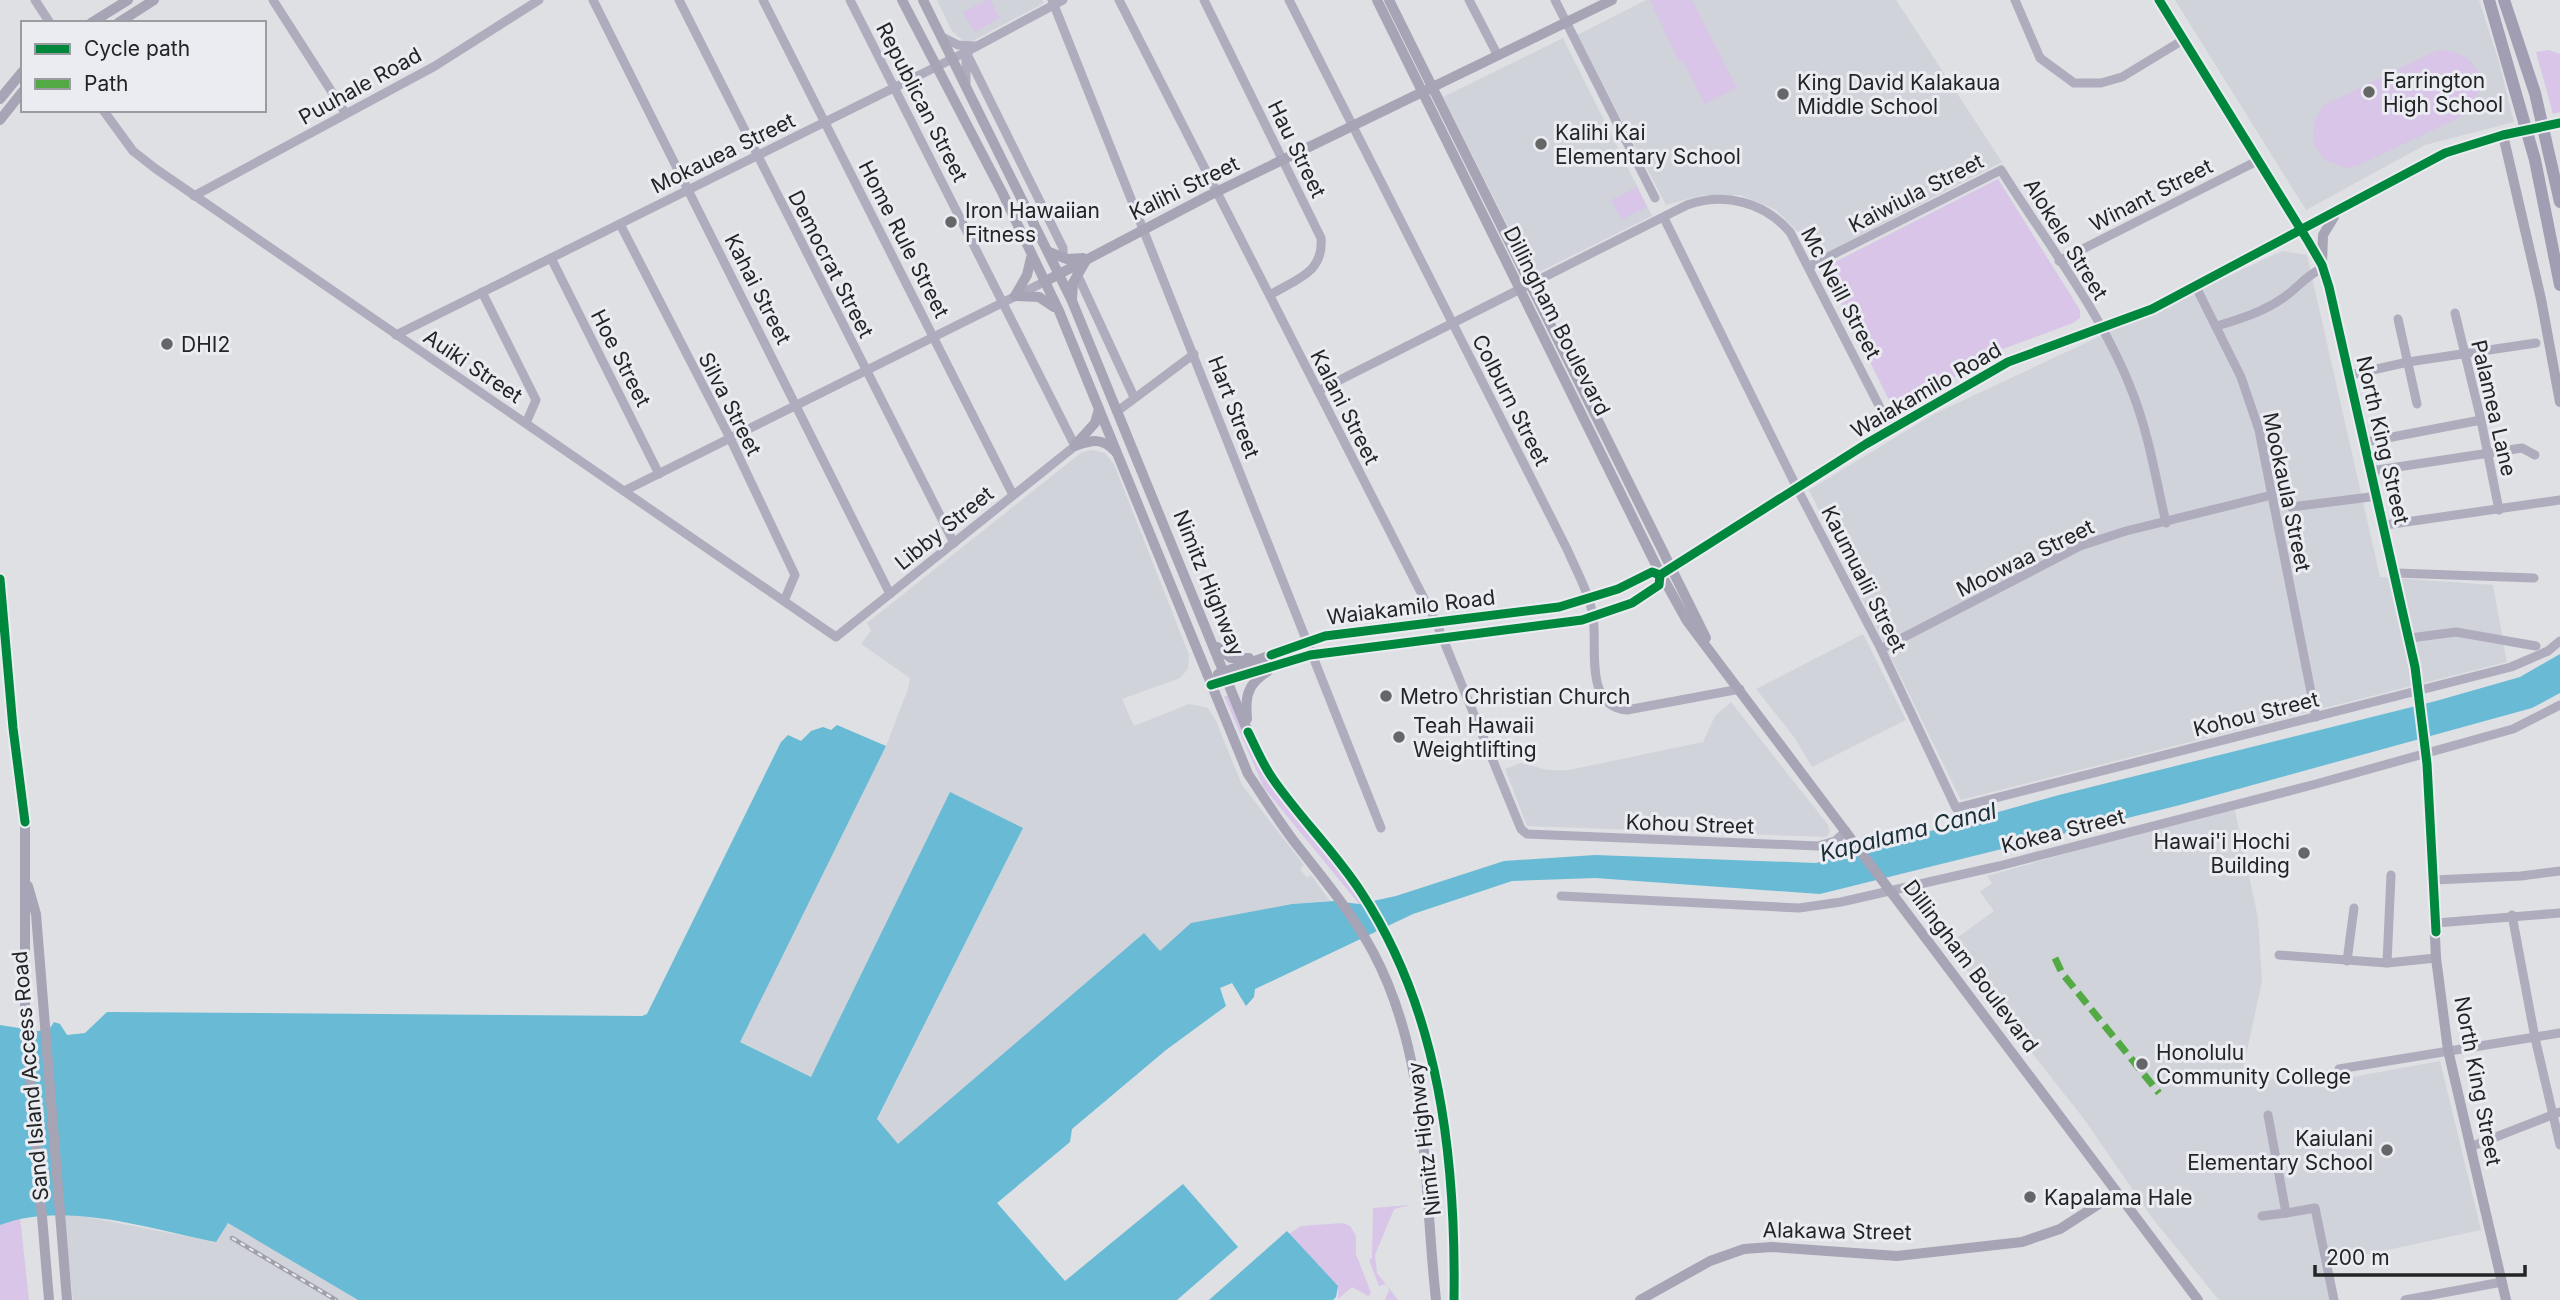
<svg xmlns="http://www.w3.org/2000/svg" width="2560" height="1300" font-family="Inter,sans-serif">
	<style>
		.built { fill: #d0d3da }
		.green { fill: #d8c5e8 }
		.water { fill: #68bad5 }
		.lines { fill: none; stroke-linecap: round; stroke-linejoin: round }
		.minor { stroke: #aeacbd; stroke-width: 9 }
		.major { stroke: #a7a4b6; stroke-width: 10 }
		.highway { stroke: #a19db2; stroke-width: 12 }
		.rail-casing { stroke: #a1a0aa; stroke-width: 4.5 }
		.rail { stroke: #eaecf2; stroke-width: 2; stroke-dasharray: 5; stroke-linecap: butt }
		.quiet { stroke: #53aa44; stroke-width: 7; stroke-dasharray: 14 7; stroke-linecap: butt }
		.cycleway-casing { stroke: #eaecf2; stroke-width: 13 }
		.cycleway { stroke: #00873e; stroke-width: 9 }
		.poi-dot { fill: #646668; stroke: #eaecf2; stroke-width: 2.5 }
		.labels { text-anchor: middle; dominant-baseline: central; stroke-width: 6; stroke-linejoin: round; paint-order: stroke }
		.poi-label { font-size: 21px; fill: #232426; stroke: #eaecf2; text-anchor: start }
		.street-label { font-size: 21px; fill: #232426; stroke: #eaecf2 }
		.water-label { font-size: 23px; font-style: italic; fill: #1b2f36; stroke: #eaecf2 }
	</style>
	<rect width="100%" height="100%" fill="#dee0e3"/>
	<g class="built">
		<path d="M937,0H1042L1044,3L967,44L952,31Z"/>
		<path d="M1646,0H1896L2002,162L1818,257L1806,240L1776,210L1740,195H1703L1666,205L1577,35Z"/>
		<path d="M2175,0H2479L2499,62L2514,122L2425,145L2306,210Z"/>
		<path d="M1563,38L1652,216L1537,273L1530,270L1443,97Z"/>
		<path d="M2282,251L2307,255L2380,577L2493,585L2507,662L1961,800L1809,490L1934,414Z"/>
		<path d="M1093,450L1105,453L1114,464L1189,655L1188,669L1180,678L1122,699L1134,726L1189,704L1208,708L1216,721L1242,785L1304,865L1300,869L1307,878L1311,875L1330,901L1292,904L1192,923L1160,952L1144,933L898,1145L877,1120L1023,829L811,1077L739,1041L886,746L908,689L910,678L861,644L871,631L867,623L1082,452Z"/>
		<path d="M1863,634L1906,720L1812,767L1794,737L1756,689Z"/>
		<path d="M1731,702L1828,825L1830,832L1826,837L1527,826L1505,769L1521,763L1547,770H1569L1703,742L1715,716Z"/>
		<path d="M2234,806L2258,918L2262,981L2240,1083L2301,1076L2303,1086L2440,1061L2481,1230L2331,1262L2333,1300H2219L2153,1219L2084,1119L1947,945L1994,911L1980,892L1992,883L1987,876Z"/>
		<path d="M72,1214L215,1242L228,1223L358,1300H73L63,1215Z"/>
	</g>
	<g class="green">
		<path d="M986,0H990L1000,18L975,32L963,12Z"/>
		<path d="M1650,0H1692L1737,88L1705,104L1683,61L1679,62Z"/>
		<path d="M2438,50C2480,49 2495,90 2463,116L2357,166L2345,168L2325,160C2309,142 2309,124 2324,105Z"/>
		<path d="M2549,50L2560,54V112L2553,114L2536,52Z"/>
		<path d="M1998,179L2080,310V318L2073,323L2000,350L1902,408H1893L1823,268Z"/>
		<path d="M1637,187L1647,207L1621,220L1611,200Z"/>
		<path d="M1224,696H1228L1261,770L1367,902L1359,904L1264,788Z"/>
		<path d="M1410,1205L1394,1209L1375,1255L1377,1273L1398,1300H1385L1389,1290L1386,1284L1379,1286L1369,1260L1372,1258L1373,1208Z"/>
		<path d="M20,1217L29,1300H0V1225Z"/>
		<path d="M1343,1223L1350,1226L1356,1236V1254L1371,1293L1368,1296L1352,1287L1338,1299V1286L1289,1234L1301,1226Z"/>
	</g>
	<g class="water">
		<path d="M2560,654V693L2532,708L2180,805L1820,894L1595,878L1512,881L1413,914L1255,989L1254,997L1246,1006L1232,983L1220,988L1226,1006L1166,1050L1072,1129L1070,1142L997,1203L1065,1281L1183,1184L1238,1247L1177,1300H358L228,1223L216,1242C150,1229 65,1200 0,1225V1025L38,1031L50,1028L54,1022L60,1024L67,1035L85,1033L107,1012L642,1016L647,1014L781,742L788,735L801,741L811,731L823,727L831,730L837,725L886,746L740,1042L811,1077L950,792L1023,828L877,1119L898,1144L1144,933L1160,951L1191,923L1292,904L1334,901L1359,904L1396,896L1504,861L1595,855L1816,863L2059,795L2436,701L2520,677Z"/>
		<path d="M1287,1231L1338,1286L1336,1297L1333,1300H1209Z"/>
	</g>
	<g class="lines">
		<g class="minor">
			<path d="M35,0L50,23"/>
			<path d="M273,0L346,114"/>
			<path d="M593,0L890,594"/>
			<path d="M679,0L954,543"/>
			<path d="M763,0L1013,495"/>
			<path d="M1052,0L1381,828"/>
			<path d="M1119,0L1436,622L1521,829L1527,834L1818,846L1835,841L1846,831"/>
			<path d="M1204,0L1321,238C1324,273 1296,279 1270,295"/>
			<path d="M1289,0L1567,549C1576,570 1589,593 1593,616C1598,646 1583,706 1627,710L1740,689"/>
			<path d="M1469,0L1497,54"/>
			<path d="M1555,0L1655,198"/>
			<path d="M2015,0L2040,58L2074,83H2101L2122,77L2183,40"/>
			<path d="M942,37L958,45L975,46"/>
			<path d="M966,52L1063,248V258"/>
			<path d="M966,83V54"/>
			<path d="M103,110L133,151L156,169L836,637L1075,446L850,0"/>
			<path d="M194,196L435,66L539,0"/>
			<path d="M1664,218L1798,490L1881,649L1956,808L2511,667L2548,651L2560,641"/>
			<path d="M620,224L730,438L795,575L784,601"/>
			<path d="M551,258L659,474"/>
			<path d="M2059,261L2259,160"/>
			<path d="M1810,266L2001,170C2046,242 2103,314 2133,394C2149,435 2156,480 2166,523"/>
			<path d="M1077,274L1134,397"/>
			<path d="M2195,285L2241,377L2259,430L2316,717"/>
			<path d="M482,292L536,400L526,423"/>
			<path d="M2455,313L2481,420L2499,510"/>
			<path d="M2398,319L2417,404"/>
			<path d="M2217,326C2240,319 2263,312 2283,298C2298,288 2306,275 2323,268"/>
			<path d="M396,335L966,52L1063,0"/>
			<path d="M2350,375L2408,362L2536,343"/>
			<path d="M1318,391L1687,205C1725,192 1764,202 1790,232L1891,429"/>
			<path d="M1119,410L1194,354"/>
			<path d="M2366,442L2481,420"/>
			<path d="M2371,471L2522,448L2535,455"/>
			<path d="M624,491L1044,282"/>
			<path d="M2291,507L2378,496"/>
			<path d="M2385,525L2560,500"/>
			<path d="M2396,573L2534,578"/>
			<path d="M2410,638L2456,632L2536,646"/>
			<path d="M1881,649L2080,546L2126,531L2272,495"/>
			<path d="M2434,880L2521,876L2560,871"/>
			<path d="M1561,896L1799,908L1841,902L1999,866L2316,784L2513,729L2560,705"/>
			<path d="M2512,915L2535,1038L2560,1145"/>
			<path d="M2436,923L2560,913"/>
			<path d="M2279,955L2387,963L2436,958"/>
			<path d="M2347,961L2354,908"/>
			<path d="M2387,963L2391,875"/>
			<path d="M2339,1069L2560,1033"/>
			<path d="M2268,1115L2286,1213L2315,1208L2334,1300"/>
			<path d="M2470,1147L2560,1112"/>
			<path d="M2262,1216L2286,1213"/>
			<path d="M2405,1300L2502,1282"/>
		</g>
		<g class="major">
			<path d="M902,0L1002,192L1059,311L1248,774C1263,796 1277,819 1293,840C1321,876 1351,911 1373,952C1430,1059 1423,1183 1436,1300"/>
			<path d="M923,0L1072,301L1248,732C1256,748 1263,765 1273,779C1300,818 1335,852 1361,892C1440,1012 1456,1159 1454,1300"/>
			<path d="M1377,0L1657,567L1687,621L2198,1300"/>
			<path d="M1389,0L1706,638"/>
			<path d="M2159,0L2308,241L2322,265L2329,287L2415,667L2427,764L2436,958L2448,1050L2506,1300"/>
			<path d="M91,23L128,0"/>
			<path d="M118,23L154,0"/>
			<path d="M0,99L23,71"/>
			<path d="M0,120L23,91"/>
			<path d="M2503,135L2541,299L2560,402"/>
			<path d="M1049,252L1067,259L1083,258"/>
			<path d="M2322,264L2323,235L2334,217"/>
			<path d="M1044,282L1208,196L1612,0"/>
			<path d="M1015,296L1039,297L1054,307"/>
			<path d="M1015,296L1027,275L1031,258"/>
			<path d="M1072,299L1073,283L1085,262"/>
			<path d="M1076,444L1095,423L1099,409"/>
			<path d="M1075,446C1092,440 1102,437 1116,452"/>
			<path d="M1660,575L1866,444L2008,362L2152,309L2445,153L2503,135L2560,123"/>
			<path d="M0,579L13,728L25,822V1013L49,1300"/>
			<path d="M1217,647L1231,658H1249"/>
			<path d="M1218,674L1325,636L1559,607L1618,589L1652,572L1660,575"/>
			<path d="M1221,682L1310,655L1582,620L1632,603L1659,585L1660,575"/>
			<path d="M1247,719C1245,697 1247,684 1268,671"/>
			<path d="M28,886L36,914L67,1300"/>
			<path d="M1640,1300L1710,1261L1744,1249L1772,1247L1897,1256L2022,1242L2060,1229L2116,1193"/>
		</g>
		<g class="highway">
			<path d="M2489,0L2535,160L2560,285"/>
			<path d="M2504,0L2535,93L2560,202"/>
		</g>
		<defs>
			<path id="rail" d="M232,1238L336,1300"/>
		</defs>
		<use href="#rail" class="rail-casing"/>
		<use href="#rail" class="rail"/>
		<path class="quiet" d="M2055,958L2062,973L2159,1093"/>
		<defs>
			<g id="cycleway">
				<path d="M2159,0L2308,241L2322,265L2329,287L2415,667L2427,764L2436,932"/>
				<path d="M1660,575L1866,444L2008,362L2152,309L2445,153L2503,135L2560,123"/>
				<path d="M0,579L13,728L25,822"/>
				<path d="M1271,655L1325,636L1559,607L1618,589L1652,572L1660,575"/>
				<path d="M1211,685L1310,655L1582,620L1632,603L1659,585L1660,575"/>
				<path d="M1248,732C1256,748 1263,765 1273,779C1300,818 1335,852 1361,892C1440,1012 1456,1159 1454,1300"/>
			</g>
		</defs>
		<use href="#cycleway" class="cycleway-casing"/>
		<use href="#cycleway" class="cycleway"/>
	</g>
	<g class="poi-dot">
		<circle cx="2369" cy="92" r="7"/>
		<circle cx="1783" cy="94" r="7"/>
		<circle cx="1541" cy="144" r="7"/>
		<circle cx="951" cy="222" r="7"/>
		<circle cx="167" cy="344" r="7"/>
		<circle cx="1386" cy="696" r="7"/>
		<circle cx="1399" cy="737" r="7"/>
		<circle cx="2304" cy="853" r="7"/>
		<circle cx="2142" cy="1064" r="7"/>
		<circle cx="2387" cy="1150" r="7"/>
		<circle cx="2030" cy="1197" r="7"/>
	</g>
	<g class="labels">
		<g class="poi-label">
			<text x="2383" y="80">Farrington<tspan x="2383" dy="24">High School</tspan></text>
			<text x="1797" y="82">King David Kalakaua<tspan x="1797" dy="24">Middle School</tspan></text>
			<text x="1555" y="132">Kalihi Kai<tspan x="1555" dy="24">Elementary School</tspan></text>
			<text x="965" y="210">Iron Hawaiian<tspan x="965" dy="24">Fitness</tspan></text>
			<text x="181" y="344">DHI2</text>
			<text x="1400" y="696">Metro Christian Church</text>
			<text x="1413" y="725">Teah Hawaii<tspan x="1413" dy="24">Weightlifting</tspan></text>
			<text x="2290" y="841" text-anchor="end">Hawai'i Hochi<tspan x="2290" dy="24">Building</tspan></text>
			<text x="2156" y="1052">Honolulu<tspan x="2156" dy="24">Community College</tspan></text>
			<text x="2373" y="1138" text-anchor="end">Kaiulani<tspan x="2373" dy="24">Elementary School</tspan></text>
			<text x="2044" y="1197">Kapalama Hale</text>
		</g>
		<g class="street-label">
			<text transform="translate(360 86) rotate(-29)">Puuhale Road</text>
			<text transform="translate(922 102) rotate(63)">Republican Street</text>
			<text transform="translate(1297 149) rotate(64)">Hau Street</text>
			<text transform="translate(723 153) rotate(-26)">Mokauea Street</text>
			<text transform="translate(1184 188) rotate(-26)">Kalihi Street</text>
			<text transform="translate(1916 193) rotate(-27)">Kaiwiula Street</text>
			<text transform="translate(2151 195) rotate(-27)">Winant Street</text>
			<text transform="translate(904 239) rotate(63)">Home Rule Street</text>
			<text transform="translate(2066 239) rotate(58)">Alokele Street</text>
			<text transform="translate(831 264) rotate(63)">Democrat Street</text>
			<text transform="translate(758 289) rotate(63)">Kahai Street</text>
			<text transform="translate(1841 293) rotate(62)">Mc Neill Street</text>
			<text transform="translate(1557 321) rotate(63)">Dillingham Boulevard</text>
			<text transform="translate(621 358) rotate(63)">Hoe Street</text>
			<text transform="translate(473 366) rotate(34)">Auiki Street</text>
			<text transform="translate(1926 390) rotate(-30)">Waiakamilo Road</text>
			<text transform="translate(1511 400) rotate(63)">Colburn Street</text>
			<text transform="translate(730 404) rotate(63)">Silva Street</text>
			<text transform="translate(1234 407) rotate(69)">Hart Street</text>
			<text transform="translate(1345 407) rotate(63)">Kalani Street</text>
			<text transform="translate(2494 408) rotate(77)">Palamea Lane</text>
			<text transform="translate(2383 440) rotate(77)">North King Street</text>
			<text transform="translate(2287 492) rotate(78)">Mookaula Street</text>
			<text transform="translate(944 528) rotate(-39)">Libby Street</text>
			<text transform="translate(2025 558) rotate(-26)">Moowaa Street</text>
			<text transform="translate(1864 579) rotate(63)">Kaumualii Street</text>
			<text transform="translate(1209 583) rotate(68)">Nimitz Highway</text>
			<text transform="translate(1411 607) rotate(-7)">Waiakamilo Road</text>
			<text transform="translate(2256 714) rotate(-14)">Kohou Street</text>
			<text transform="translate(1690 824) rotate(2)">Kohou Street</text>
			<text transform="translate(2063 831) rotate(-14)">Kokea Street</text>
			<text transform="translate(1971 966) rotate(53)">Dillingham Boulevard</text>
			<text transform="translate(30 1076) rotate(-95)">Sand Island Access Road</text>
			<text transform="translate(2478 1081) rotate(79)">North King Street</text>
			<text transform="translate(1424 1139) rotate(-97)">Nimitz Highway</text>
			<text transform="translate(1837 1231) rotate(1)">Alakawa Street</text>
		</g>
		<g class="water-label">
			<text transform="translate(1908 832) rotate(-14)">Kapalama Canal</text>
		</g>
	</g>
	<rect x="21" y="21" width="245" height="91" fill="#eaecf2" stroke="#9a9ca0" stroke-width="2"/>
	<rect x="35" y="44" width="35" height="10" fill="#00873e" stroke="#9a9ca0" stroke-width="2"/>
	<text x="84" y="56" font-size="21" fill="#232426">Cycle path</text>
	<rect x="35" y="79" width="35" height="10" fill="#53aa44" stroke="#9a9ca0" stroke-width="2"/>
	<text x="84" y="91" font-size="21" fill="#232426">Path</text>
	<path d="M2315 1265v10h210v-10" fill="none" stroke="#232426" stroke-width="3.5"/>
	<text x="2326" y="1265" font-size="21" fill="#232426" stroke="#eaecf2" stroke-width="5" paint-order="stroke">200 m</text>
</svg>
